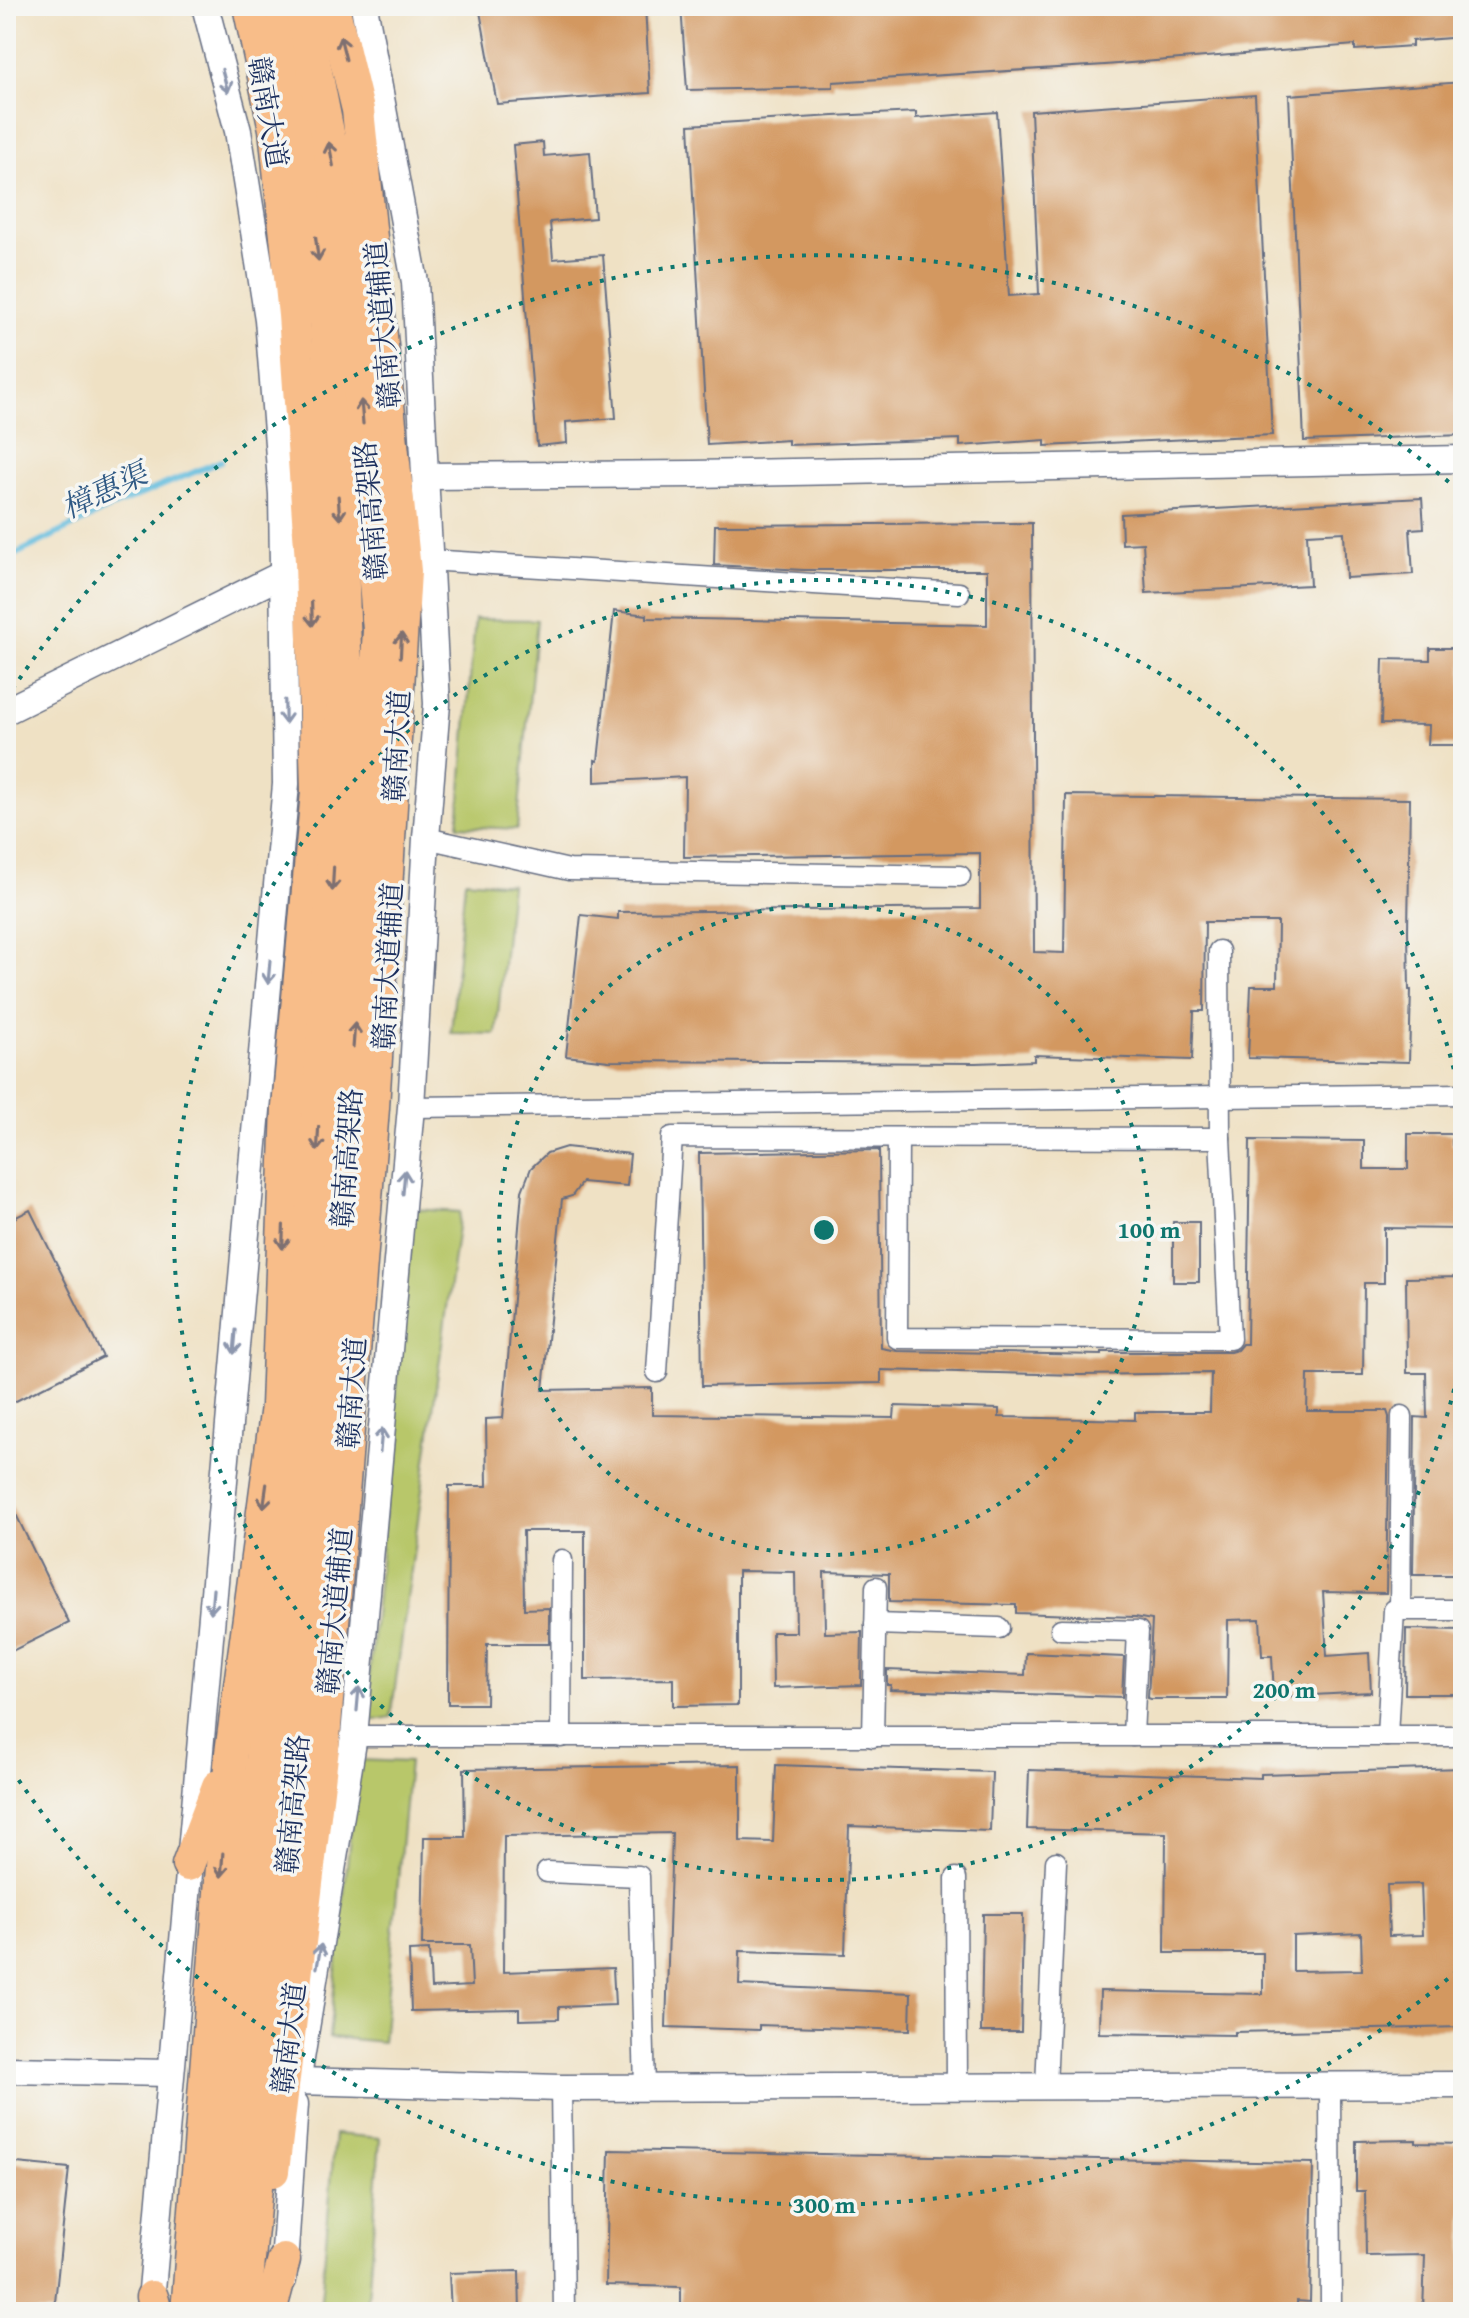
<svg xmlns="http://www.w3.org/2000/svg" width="1469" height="2318" font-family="'Gentium Book Plus','Noto Serif SC',serif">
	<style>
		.green { fill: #b8c76a; stroke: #6a7b64; stroke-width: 2 }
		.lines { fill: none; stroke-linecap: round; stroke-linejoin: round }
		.stream { stroke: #5fbbdd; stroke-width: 6 }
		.building { fill: #d39861; fill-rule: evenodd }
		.minor-casing { stroke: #656d82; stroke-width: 23 }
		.tertiary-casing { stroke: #656d82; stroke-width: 29 }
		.primary-casing { stroke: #656d82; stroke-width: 35 }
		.trunk-casing { stroke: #656d82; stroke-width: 37 }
		.minor { stroke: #fff; stroke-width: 20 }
		.tertiary { stroke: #fff; stroke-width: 26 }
		.primary { stroke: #f8bd89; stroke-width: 32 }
		.trunk { stroke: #f8bd89; stroke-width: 34 }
		.oneway { stroke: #7e6f71 }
		.oneway2 { stroke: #8d97ae }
		.ring { fill: none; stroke: #0f766e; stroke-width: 4; stroke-dasharray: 4 8 }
		.labels { text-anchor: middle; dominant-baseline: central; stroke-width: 7; stroke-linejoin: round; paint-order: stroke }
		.street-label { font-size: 28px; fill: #1b2f5e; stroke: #f6f6f2 }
		.water-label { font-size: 30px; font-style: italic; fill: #2f5984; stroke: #f6f6f2 }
		.centre { fill: #0f766e; stroke: #f6f6f2; stroke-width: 4 }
		.ring-label { font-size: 24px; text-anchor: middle; font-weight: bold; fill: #0f766e; stroke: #f6f6f2; stroke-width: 7; stroke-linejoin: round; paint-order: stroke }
	</style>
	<rect width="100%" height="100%" fill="#f6f6f2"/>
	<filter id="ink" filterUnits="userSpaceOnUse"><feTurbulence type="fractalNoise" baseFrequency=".0125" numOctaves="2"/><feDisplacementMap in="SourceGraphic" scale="16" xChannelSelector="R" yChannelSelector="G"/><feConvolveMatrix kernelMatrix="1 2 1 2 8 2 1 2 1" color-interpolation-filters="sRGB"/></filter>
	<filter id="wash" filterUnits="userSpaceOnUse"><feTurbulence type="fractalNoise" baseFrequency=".006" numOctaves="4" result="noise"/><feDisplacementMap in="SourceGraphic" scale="32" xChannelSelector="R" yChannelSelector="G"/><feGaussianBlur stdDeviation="1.8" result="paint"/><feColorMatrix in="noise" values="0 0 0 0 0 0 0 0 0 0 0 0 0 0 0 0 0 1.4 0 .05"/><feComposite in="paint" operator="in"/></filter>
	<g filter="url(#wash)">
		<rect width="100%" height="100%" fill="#efe1c4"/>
		<g class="green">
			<path d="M475,619L537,620L517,829L458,826Z"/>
			<path d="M465,880L511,884L496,1034L451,1033Z"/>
			<path d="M413,1209L460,1212L391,1717L365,1722Z"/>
			<path d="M358,1760L409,1762L383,2042L329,2037Z"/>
			<path d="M335,2134L380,2138L367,2312H320Z"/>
		</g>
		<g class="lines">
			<path class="stream" d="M6,559L111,507L221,461"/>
		</g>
		<g id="blocks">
			<g class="building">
				<path d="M479,6H645L650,93L497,104Z"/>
				<path d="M681,6H1463V37L1412,41V46L1355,50V45L1105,65L833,82V87L687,90Z"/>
				<path d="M1463,82V435L1304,441L1289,95Z"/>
				<path d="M1255,95L1272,435L1045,446V440L960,446V439L788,445V440L707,445L689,125L834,116L916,112V118L997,112L1009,296L1039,294L1031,111Z"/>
				<path d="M543,142L544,156L590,152L595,218L550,222L553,259L603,255L616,418L566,422L567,443L537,446L513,145Z"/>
				<path d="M1422,498L1424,528L1410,529L1413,574L1346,578L1344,532L1307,534L1310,585L1146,593L1143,543L1122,544L1121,514Z"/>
				<path d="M1032,523L1034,952L1064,953L1066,795L1410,799L1408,931L1409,990H1411L1409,1062L1248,1058L1251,986H1277L1278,922H1205L1204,1011H1194L1192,1060L1034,1055V1061L975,1063L609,1061L566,1056L581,915L618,919V912L980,908V853L684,857L685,777L595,782V760L598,761L614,611L647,615V618L987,625V570H804L714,565L715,525Z"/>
				<path d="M1430,648H1463L1461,745H1428L1429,725L1381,724L1383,659L1430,660Z"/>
				<path d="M1408,1134H1452V1145H1463V1229L1384,1228V1283H1364L1363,1375H1308L1307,1411H1387L1389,1417L1386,1593L1323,1592L1327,1656L1369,1653L1371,1692L1274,1697L1272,1656H1262L1260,1619L1228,1620L1227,1699H1151L1148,1698L1152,1620L1135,1617L1016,1613V1605L889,1602V1574L824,1572L825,1633L862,1632L861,1685L773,1688L772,1632H796L795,1572L738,1571V1705L673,1706V1679L585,1680V1531H523L524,1609L549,1608V1644H487L486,1704H448L449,1486H487L486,1419L503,1418L522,1191L531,1168L547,1153L566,1147L630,1154L627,1186L582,1182L572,1196L562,1199L543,1390L652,1388V1415L894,1418L895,1406L999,1409V1417L1135,1420V1412H1210L1211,1373L1080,1375L881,1370V1383L702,1386L699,1153L879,1150L881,1348L897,1351L1102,1355V1352H1230L1237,1350L1242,1344H1247L1250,1140L1364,1141V1169H1408Z"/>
				<path d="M30,1210L103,1357L6,1406V1222Z"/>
				<rect x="1173" y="1222" width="26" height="60"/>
				<path d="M1463,1277V1575H1413L1415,1417L1427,1418L1426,1373H1407L1406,1278Z"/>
				<path d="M6,1494L69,1623L6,1654Z"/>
				<path d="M1406,1629L1463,1630V1694H1405Z"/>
				<path d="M1026,1653L1124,1657L1122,1697L890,1690L891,1685H887V1670L1025,1675Z"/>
				<path d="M740,1765V1841L773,1842L776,1765L992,1772L990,1831L849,1826L845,1954L740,1951L739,1985L911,1993L910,2030L759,2025V2030L666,2027L672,1833L504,1836L503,1972L613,1968L615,2005L559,2007V2019L519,2020V2009L411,2011L409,1951L429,1950L431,1988L472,1986L470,1945H422L424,1837H465L464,1769Z"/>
				<path d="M1463,1768V2027L1235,2032V2035L1099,2033L1100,1991L1263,1994V1953H1165L1166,1833L1027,1829L1029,1770L1261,1778V1774ZM1421,1884L1423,1935L1389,1936L1387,1885ZM1361,1933L1362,1970L1293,1971V1936Z"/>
				<path d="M983,1914H1023L1021,2032H981Z"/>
				<path d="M1416,2140V2143L1463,2144V2312H1423L1425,2255L1366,2256L1365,2191H1356V2141Z"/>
				<path d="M609,2150L1313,2163L1310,2302L1297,2301V2312H681V2287L606,2285Z"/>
				<path d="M6,2162L69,2168L54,2312H6Z"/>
				<path d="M519,2271L520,2312H451L449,2273Z"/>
			</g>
		</g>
	</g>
	<g filter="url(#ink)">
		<use href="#blocks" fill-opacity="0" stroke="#656d82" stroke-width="2"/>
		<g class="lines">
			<defs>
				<g id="minor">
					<path d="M428,560L959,593"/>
					<path d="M426,838L569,870L960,876"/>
					<path d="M411,1107L1463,1094"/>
					<path d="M898,1138L897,1338L1230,1339L1220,1138"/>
					<path d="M657,1372L672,1137L1220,1138L1219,951"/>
					<path d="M1400,1610L1402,1416"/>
					<path d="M875,1624L999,1628"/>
					<path d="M1061,1629L1138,1631L1133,1736"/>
					<path d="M354,1736H1463"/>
					<path d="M1387,1736L1394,1610H1463"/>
					<path d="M561,1737L562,1560"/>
					<path d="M873,1737L876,1587"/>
					<path d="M547,1872L639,1876L645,2088"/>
					<path d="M956,1878L957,2086"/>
					<path d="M1330,2085L1331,2312"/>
					<path d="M1046,2086L1056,1862"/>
					<path d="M561,2088L564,2312"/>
				</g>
				<g id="tertiary">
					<path d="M426,476L694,474L1463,459"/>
					<path d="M6,711L283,574"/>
					<path d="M300,2065L354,1736L411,1107L426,838L437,704L415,282L364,6"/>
					<path d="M6,2070L169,2073"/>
					<path d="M297,2081L561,2088L1463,2085"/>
					<path d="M283,2280L295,2104"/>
					<path d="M150,2312L286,784L282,494L268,319L238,131L205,6"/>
				</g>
				<g id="primary">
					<path d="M188,1865L218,1786"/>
					<path d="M273,2171L324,1739L373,1108L405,571L358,110L333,6"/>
					<path d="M152,2297L156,2312"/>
					<path d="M187,2312L231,1753L277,1406L288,1107L317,792L311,561L294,315L275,129L249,6"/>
					<path d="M270,2312L284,2260"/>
				</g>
				<g id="trunk">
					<path d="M210,2312L308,1292L345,682L340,525L327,322L303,137L282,26"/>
					<path d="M243,2312L330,1405L380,630L360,392L336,178L302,6"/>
				</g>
			</defs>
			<use href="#minor" class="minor-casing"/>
			<use href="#tertiary" class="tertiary-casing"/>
			<use href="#primary" class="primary-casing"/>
			<use href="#trunk" class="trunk-casing"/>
			<use href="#minor" class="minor"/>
			<use href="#tertiary" class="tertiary"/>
			<use href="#primary" class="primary"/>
			<use href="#trunk" class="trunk"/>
		</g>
		<defs><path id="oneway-shaft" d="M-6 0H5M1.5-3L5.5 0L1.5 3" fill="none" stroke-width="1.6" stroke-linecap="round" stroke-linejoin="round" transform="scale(2)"/></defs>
		<g class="oneway">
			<use href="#oneway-shaft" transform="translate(343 48) rotate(-104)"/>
			<use href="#oneway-shaft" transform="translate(331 154) rotate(-101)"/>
			<use href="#oneway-shaft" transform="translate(317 249) rotate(83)"/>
			<use href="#oneway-shaft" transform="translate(362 412) rotate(-95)"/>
			<use href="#oneway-shaft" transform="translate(339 508) rotate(86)"/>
			<use href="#oneway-shaft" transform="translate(312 614) rotate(88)"/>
			<use href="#oneway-shaft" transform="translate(401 645) rotate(-87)"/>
			<use href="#oneway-shaft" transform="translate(333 879) rotate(93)"/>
			<use href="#oneway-shaft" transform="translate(354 1035) rotate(-86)"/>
			<use href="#oneway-shaft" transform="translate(318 1139) rotate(93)"/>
			<use href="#oneway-shaft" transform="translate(283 1237) rotate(92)"/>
			<use href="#oneway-shaft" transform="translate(265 1496) rotate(98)"/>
			<use href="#oneway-shaft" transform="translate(222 1865) rotate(94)"/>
		</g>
		<g class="oneway2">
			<use href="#oneway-shaft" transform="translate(225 81) rotate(75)"/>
			<use href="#oneway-shaft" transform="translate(285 712) rotate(89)"/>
			<use href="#oneway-shaft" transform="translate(269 972) rotate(95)"/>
			<use href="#oneway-shaft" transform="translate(404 1182) rotate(-85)"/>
			<use href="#oneway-shaft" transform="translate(235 1342) rotate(95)"/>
			<use href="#oneway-shaft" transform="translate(381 1440) rotate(-85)"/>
			<use href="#oneway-shaft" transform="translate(212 1601) rotate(95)"/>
			<use href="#oneway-shaft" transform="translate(358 1699) rotate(-85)"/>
			<use href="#oneway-shaft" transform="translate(319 1956) rotate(-80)"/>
		</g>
	</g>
	<g class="ring">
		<circle cx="824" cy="1230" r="325"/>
		<path d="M1462 1354A650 650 0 1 1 1462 1106"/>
		<path d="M1457 1971A975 975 0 0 1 6 1761M6 699A975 975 0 0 1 1457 489"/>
	</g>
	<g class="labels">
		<g class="street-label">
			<text transform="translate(269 112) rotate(80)">赣南大道</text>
			<text transform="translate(382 325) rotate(-95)">赣南大道辅道</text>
			<text transform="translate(370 511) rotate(-95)">赣南高架路</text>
			<text transform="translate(396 746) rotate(-87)">赣南大道</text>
			<text transform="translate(387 966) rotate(-87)">赣南大道辅道</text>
			<text transform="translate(346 1158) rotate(-86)">赣南高架路</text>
			<text transform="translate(351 1393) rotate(-86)">赣南大道</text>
			<text transform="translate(334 1611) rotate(-85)">赣南大道辅道</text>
			<text transform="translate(292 1804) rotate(-85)">赣南高架路</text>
			<text transform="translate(288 2038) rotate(-83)">赣南大道</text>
		</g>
		<g class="water-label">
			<text transform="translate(104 490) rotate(-25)">樟惠渠</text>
		</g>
	</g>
	<circle cx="824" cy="1230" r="12" class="centre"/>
	<g class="ring-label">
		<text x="1149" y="1238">100 m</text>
		<text x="1284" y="1698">200 m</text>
		<text x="824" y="2213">300 m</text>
	</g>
	<rect width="1469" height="2318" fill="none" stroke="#f6f6f2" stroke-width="32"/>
</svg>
